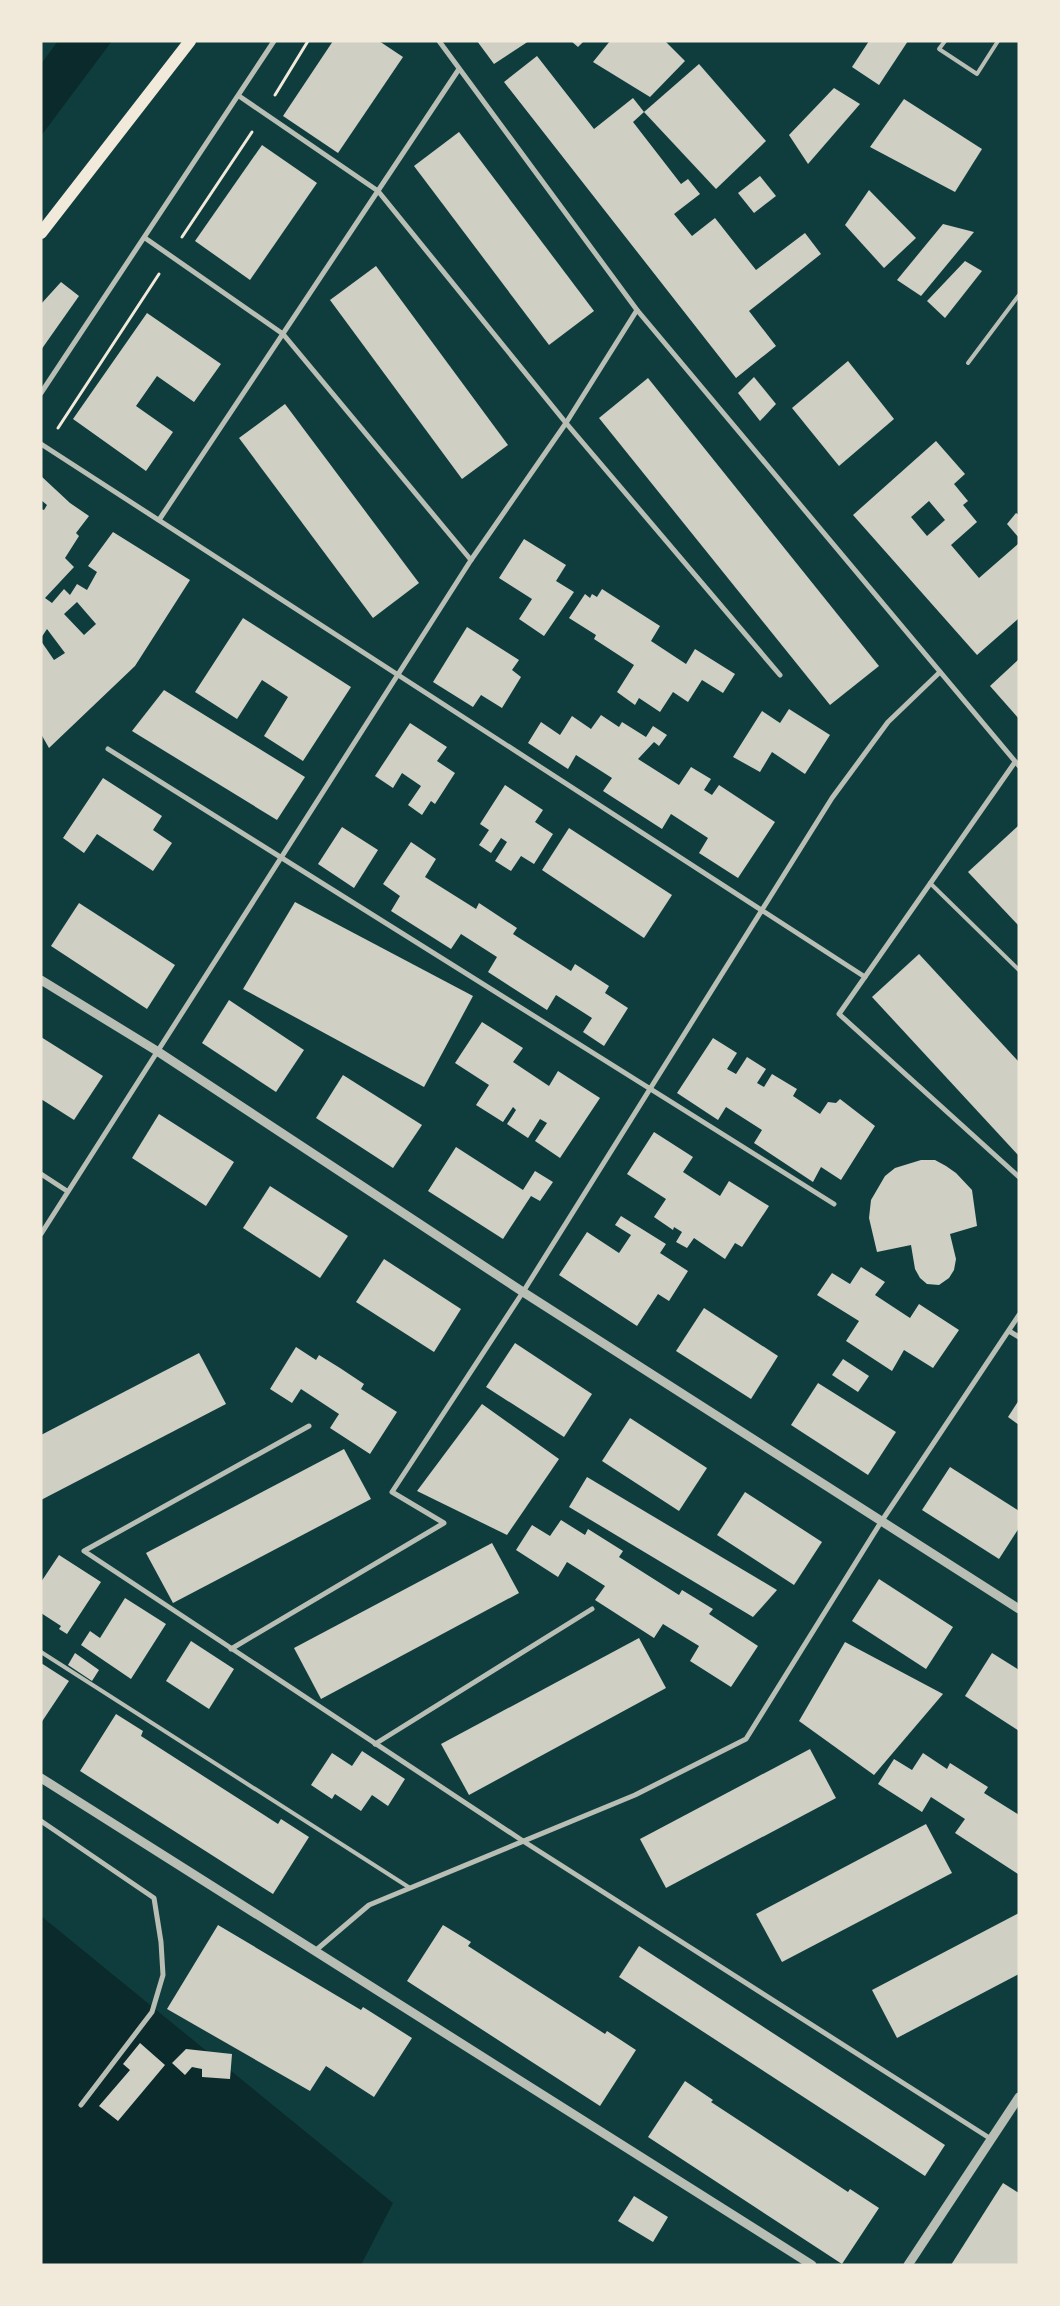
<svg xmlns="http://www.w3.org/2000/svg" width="1060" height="2306" font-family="Raleway,sans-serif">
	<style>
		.water { fill: #0a2a2b }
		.building { fill: #cfcfc3; fill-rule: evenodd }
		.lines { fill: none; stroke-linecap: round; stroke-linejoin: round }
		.path { stroke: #f1e9da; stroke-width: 3 }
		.service { stroke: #b8beb3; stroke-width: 4 }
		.minor { stroke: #b8beb3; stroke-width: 5 }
		.tertiary { stroke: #b8beb3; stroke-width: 9 }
		.primary { stroke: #f1e9da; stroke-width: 12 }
	</style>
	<rect width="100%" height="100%" fill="#0f3d3e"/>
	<g class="water">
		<path d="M58,41H112L41,136V64Z"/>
		<path d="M41,1916L393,2203L361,2265H41Z"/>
	</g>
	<g class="building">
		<path d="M333,41H379L403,57L338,153L283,116Z"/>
		<path d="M477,41H529L494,64Z"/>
		<path d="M571,41H584L578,47Z"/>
		<path d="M610,41H665L685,61L650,97L593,62Z"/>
		<path d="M869,41H908L879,85L852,67Z"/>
		<path d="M537,56L594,129L633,98L644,112L633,122L681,184L688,179L700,194L674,214L692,236L715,218L756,270L805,233L821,254L749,311L776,346L736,378L504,82Z"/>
		<path d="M699,64L766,141L716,189L644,112Z"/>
		<path d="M834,88L860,104L808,164L789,135Z"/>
		<path d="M904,99L982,149L955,192L870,147Z"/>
		<path d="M459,132L594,311L549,345L414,166Z"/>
		<path d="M262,145L317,183L250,280L195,241Z"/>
		<path d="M760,176L776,196L754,213L738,193Z"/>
		<path d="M869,190L916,238L884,268L845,225Z"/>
		<path d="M943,224L974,232L921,296L897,280Z"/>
		<path d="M965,261L982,271L945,318L927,301Z"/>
		<path d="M376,266L508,445L462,479L330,300Z"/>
		<path d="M61,282L79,296L41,350V304Z"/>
		<path d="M147,313L221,364L194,402L157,376L136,406L173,432L146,471L73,419Z"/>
		<path d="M848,361L894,419L839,466L792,408Z"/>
		<path d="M754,377L776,404L760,421L738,393Z"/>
		<path d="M648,378L879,666L830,705L599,418Z"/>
		<path d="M285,404L419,583L373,618L239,438Z"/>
		<path d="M936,441L965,474L954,484L968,501L963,505L977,522L951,545L979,578L1019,543V618L977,655L853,515ZM929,501L945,520L927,536L911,517Z"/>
		<path d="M41,476L70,503L89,516L76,533L79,536L65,558L74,567L45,598L52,603L64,589L70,595L77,584L87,590L97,572L88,566L113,532L190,580L135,666L49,748L41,734V641L54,660L65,653L47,629L41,638V509L44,510L47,505L41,500ZM77,602L96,624L84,635L64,614Z"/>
		<path d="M1016,513L1019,515V538L1007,524Z"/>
		<path d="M524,539L566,565L556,581L574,592L544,636L519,619L532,599L499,578Z"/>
		<path d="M602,589L660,626L651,641L686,664L695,649L735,674L723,693L702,680L688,702L673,692L660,712L639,698L635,705L617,692L634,665L594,639L596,635L569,618L585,594L590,598L592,594L597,597Z"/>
		<path d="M243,618L351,687L303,761L264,736L288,697L262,680L237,719L195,692Z"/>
		<path d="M467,627L519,660L512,670L521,677L502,708L481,695L473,707L433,682Z"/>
		<path d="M1019,659V719L990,686Z"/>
		<path d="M164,690L305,777L277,820L132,731Z"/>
		<path d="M789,709L830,735L805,774L772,752L760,772L733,757L762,711L780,723Z"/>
		<path d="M601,715L619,727L622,722L646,737L653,726L667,735L659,746L654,742L638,759L679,785L691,767L711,779L704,790L712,795L719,785L775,822L738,878L699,853L708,838L671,814L662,829L603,791L612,778L576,755L568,769L528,743L541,722L560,735L572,716L591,729Z"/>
		<path d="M410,723L447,747L437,761L455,773L435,804L431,801L422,815L408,805L421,786L402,773L393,788L375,776Z"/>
		<path d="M103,778L162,816L153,830L172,843L153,871L97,834L84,853L63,838Z"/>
		<path d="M505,785L543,810L535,822L553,834L534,864L521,856L511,871L495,861L507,842L501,838L491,853L479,845L489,830L480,824Z"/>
		<path d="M1018,826L1019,827V926L968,872Z"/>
		<path d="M342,827L378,850L354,888L318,864Z"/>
		<path d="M569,828L672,895L644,938L542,870Z"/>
		<path d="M411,842L436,859L425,877L476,909L479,903L517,928L513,934L571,971L575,964L609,986L605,993L628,1008L604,1046L583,1032L592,1018L556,995L547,1010L488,972L497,957L461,934L451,949L391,911L400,896L383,884Z"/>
		<path d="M295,902L473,996L424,1087L243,989Z"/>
		<path d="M79,903L175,965L147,1009L51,946Z"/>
		<path d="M919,954L1019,1062V1156L872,997Z"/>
		<path d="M229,1000L304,1050L276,1092L202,1043Z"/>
		<path d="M482,1022L523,1048L513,1062L549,1086L558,1071L600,1098L560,1158L535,1141L547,1123L540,1119L528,1138L507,1124L516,1110L513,1107L503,1122L476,1105L489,1085L455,1063Z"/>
		<path d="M41,1037L103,1076L74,1120L41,1099Z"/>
		<path d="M713,1038L737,1053L727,1069L736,1074L747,1057L766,1069L757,1083L764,1087L772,1074L797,1089L793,1096L820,1114L828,1102L836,1103L840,1099L875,1126L841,1180L821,1167L813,1182L754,1143L762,1130L726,1107L718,1120L677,1093Z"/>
		<path d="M343,1075L422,1125L393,1168L316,1118Z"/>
		<path d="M159,1114L234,1162L206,1206L132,1158Z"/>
		<path d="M654,1132L693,1157L683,1172L720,1196L729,1181L769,1206L742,1247L735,1243L725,1259L694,1238L687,1248L676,1242L682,1232L674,1227L673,1230L654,1217L666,1199L627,1174Z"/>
		<path d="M456,1147L523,1190L535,1171L553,1182L540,1201L531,1196L503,1239L428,1191Z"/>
		<path d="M921,1160H935L946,1166L956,1173L972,1190L977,1226L950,1234L956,1259L954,1270L949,1278L939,1285L927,1284L920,1278L915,1269L911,1245L877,1252L869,1218L871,1200L885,1176L895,1168Z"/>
		<path d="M270,1186L348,1236L320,1278L243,1228Z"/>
		<path d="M621,1216L666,1244L660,1253L688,1271L669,1301L658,1294L637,1326L559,1275L587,1232L619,1253L631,1235L615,1225Z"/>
		<path d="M384,1259L461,1309L434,1352L356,1302Z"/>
		<path d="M861,1267L885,1282L875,1295L910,1318L919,1304L959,1330L933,1368L904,1350L892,1371L846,1341L859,1321L817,1295L832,1273L850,1284Z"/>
		<path d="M704,1308L778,1356L751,1399L676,1351Z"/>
		<path d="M515,1343L592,1394L564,1437L486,1387Z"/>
		<path d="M296,1347L316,1360L319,1355L340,1368L364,1384L361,1389L397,1412L370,1454L330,1428L339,1414L301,1389L292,1403L270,1389Z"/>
		<path d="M199,1353L226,1404L41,1500V1435Z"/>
		<path d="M843,1359L869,1376L858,1392L832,1375Z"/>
		<path d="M818,1383L896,1432L868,1475L791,1425Z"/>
		<path d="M1019,1400V1425L1008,1417Z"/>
		<path d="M482,1404L559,1459L507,1535L417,1491Z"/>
		<path d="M630,1418L707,1468L679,1511L602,1461Z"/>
		<path d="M344,1449L371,1499L173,1603L146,1553Z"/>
		<path d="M950,1467L1019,1511V1528L999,1559L922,1510Z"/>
		<path d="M587,1477L777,1590L753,1617L569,1507Z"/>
		<path d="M745,1492L822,1542L794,1585L717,1535Z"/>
		<path d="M561,1520L585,1535L588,1529L623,1551L619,1557L679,1595L682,1590L713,1609L709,1614L758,1646L731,1687L690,1661L699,1646L663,1624L654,1638L595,1600L605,1586L567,1562L558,1577L516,1550L532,1525L550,1536Z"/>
		<path d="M492,1543L519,1593L321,1699L294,1648Z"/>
		<path d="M59,1555L101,1582L67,1634L59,1629L61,1626L41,1613V1582Z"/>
		<path d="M879,1579L953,1627L926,1669L852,1621Z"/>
		<path d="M125,1598L166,1624L131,1679L81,1645L90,1631L100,1638Z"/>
		<path d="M639,1638L666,1688L469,1795L441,1744Z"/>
		<path d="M191,1641L234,1669L209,1709L166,1681Z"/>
		<path d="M845,1642L943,1694L874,1775L799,1721Z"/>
		<path d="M75,1653L99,1670L92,1681L68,1665Z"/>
		<path d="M992,1653L1019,1670V1731L965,1696Z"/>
		<path d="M41,1663L69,1681L41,1723Z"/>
		<path d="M116,1714L143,1731L141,1736L278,1824L281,1819L309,1837L273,1894L80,1771Z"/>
		<path d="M810,1749L836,1798L666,1888L640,1839Z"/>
		<path d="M362,1751L405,1779L388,1806L372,1795L361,1811L335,1794L332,1799L311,1785L332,1753L352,1766Z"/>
		<path d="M923,1753L947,1769L950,1763L988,1787L984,1793L1019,1815L1018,1874L955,1833L965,1819L931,1797L922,1812L878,1784L894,1759L912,1770Z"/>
		<path d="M926,1824L952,1873L782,1962L756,1914Z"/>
		<path d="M1019,1913V1974L897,2038L872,1990Z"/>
		<path d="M218,1925L361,2010L363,2007L412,2038L374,2097L326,2066L310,2091L167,2009Z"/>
		<path d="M443,1925L471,1942L468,1946L605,2034L607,2031L636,2050L600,2106L407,1981Z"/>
		<path d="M639,1946L945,2145L925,2176L619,1977Z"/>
		<path d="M140,2043L165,2065L118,2121L99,2106L130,2070L123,2064Z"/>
		<path d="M186,2049L232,2054L230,2079L202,2077V2069L192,2067L185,2075L172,2063Z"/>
		<path d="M685,2081L713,2100L711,2102L848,2192L850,2189L879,2208L842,2264L648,2137Z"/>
		<path d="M1003,2183L1019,2193V2265H951Z"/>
		<path d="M634,2196L668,2217L653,2242L618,2221Z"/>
	</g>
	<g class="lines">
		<g class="path">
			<path d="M275,95L308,41"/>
			<path d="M182,237L252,132"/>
			<path d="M58,428L159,274"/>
		</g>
		<g class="service">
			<path d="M945,41L939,49L977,74L998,41"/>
			<path d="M968,363L1019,295"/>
			<path d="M930,883L1019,970"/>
			<path d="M41,1652L410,1888"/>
		</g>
		<g class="minor">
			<path d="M439,41L637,310L1019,766"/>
			<path d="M239,96L378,191L566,423L780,675"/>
			<path d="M145,238L283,334L471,560"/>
			<path d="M41,393L274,41"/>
			<path d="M41,444L865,977"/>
			<path d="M159,520L459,69"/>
			<path d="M108,749L834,1204"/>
			<path d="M1015,762L839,1014L1019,1177"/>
			<path d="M41,1174L67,1191"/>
			<path d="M41,1234L471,560L566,423L637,310"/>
			<path d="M1009,1331L1019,1337"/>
			<path d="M309,1426L84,1551L523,1841L991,2139"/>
			<path d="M231,1649L444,1523L392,1492L523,1292L832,798L888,722L940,672"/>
			<path d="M375,1744L592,1609"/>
			<path d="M41,1821L154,1898L161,1942L163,1975L152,2012L81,2105"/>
			<path d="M315,1951L369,1905L635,1795L746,1739L881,1522L1019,1315"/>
		</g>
		<g class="tertiary">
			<path d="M41,980L157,1051L523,1292L1019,1609"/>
			<path d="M41,1778L812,2265"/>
			<path d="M908,2265L1019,2097"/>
		</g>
		<path class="primary" d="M41,233L190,41"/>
	</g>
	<rect width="1060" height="2306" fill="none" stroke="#f1e9da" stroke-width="85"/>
</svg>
